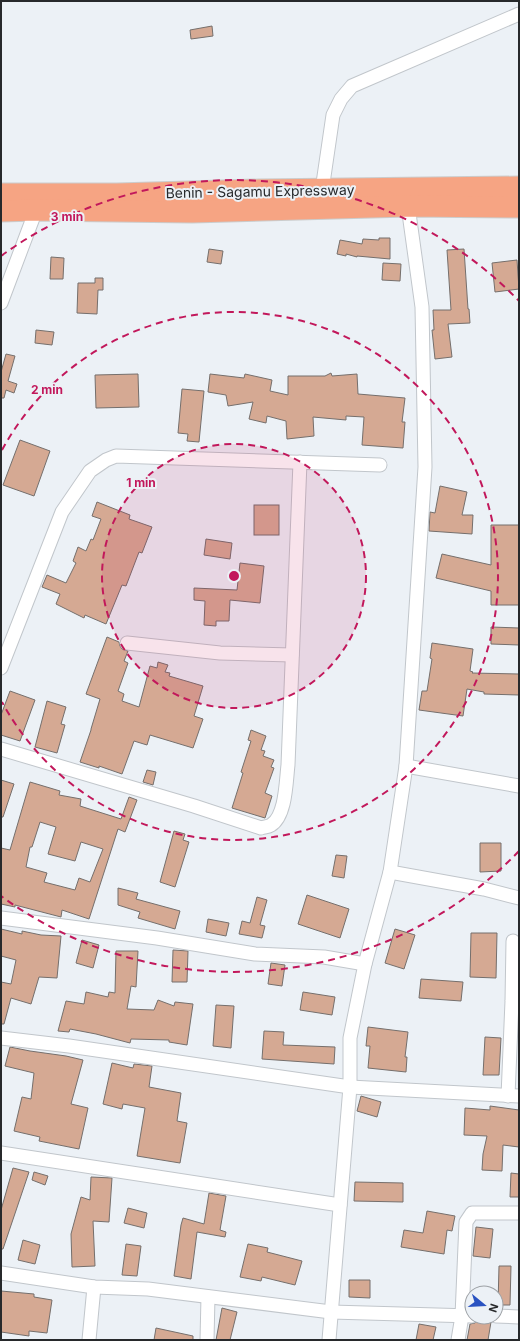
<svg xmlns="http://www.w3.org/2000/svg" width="520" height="1341" font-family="Inter,sans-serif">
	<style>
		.building { fill: #d5a993; stroke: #756f6c; fill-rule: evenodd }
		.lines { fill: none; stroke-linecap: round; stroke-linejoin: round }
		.minor-casing { stroke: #c1c6cb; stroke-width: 15 }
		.trunk-casing { stroke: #cbcccc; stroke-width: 23 }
		.minor { stroke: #fff; stroke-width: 13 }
		.trunk { stroke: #f6a483; stroke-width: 21 }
		.ring { fill: none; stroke: #c2185b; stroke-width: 2; stroke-dasharray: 7 5 }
		.labels { text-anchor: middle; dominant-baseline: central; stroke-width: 4; stroke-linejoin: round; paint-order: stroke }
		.street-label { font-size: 14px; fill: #27292b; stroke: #ecf1f6 }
		.centre { fill: #c2185b; stroke: #ecf1f6; stroke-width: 2 }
		.ring-label { font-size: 12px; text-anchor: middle; font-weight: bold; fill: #c2185b; stroke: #ecf1f6; stroke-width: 4; stroke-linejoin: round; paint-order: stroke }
	</style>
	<rect width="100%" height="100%" fill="#ecf1f6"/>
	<g class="building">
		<path d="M212,26L213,36L191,39L190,30Z"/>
		<path d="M379,238H390V259L357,256V257L346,254V256L337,254L340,240L362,244L363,239L379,240Z"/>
		<path d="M209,249L223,251L221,264L207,262Z"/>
		<path d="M464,249L468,309H469L470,323L448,324L452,357L435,359L432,330H434L433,310H451L447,250Z"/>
		<path d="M51,257L64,258L63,279H50Z"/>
		<path d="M517,260L519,289L495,292L492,263Z"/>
		<path d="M383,263L401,264L400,281L382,280Z"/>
		<path d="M95,278H103V290H98L97,314L77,313L78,283H95Z"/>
		<path d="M36,330L54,332L52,345L35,343Z"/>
		<path d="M6,354L15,356L8,381L17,384L14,393L6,390L4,398H1V372Z"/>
		<path d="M331,373L332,376L357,374L358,394L405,398L402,422H405L403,448L362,445L364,417L346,416V420L313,417L314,436L287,439L286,421L267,416L266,423L249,419L253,402L228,406L226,395L208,392L210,374L244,378L245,374L272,380L270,391L288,395V376H325Z"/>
		<path d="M138,374L139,407L96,408L95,375Z"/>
		<path d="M182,389L204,391L199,442L187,441L188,434L178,433Z"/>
		<path d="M20,440L50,451L34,496L3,485Z"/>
		<path d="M440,486L467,492L462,515H473L472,534L429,531L430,512L435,513Z"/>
		<path d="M97,502L130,515L129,519L152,527L142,553L139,552L126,586L122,585L106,624L85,615L84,618L56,604L60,594L42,587L47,575L66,583L76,563L73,561L78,547L86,551L91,539L93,540L101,519L92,516Z"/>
		<rect x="254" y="505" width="25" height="30"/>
		<path d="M491,525H519V605H491V591L436,578L442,554L491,565Z"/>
		<path d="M206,539L232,543L230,559L204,555Z"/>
		<path d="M240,563L264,566L260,603L230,600L229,621H216V626L204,625L205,601L194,600V588L237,590Z"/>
		<path d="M491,627L519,628V645L491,644Z"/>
		<path d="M107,637L119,642L120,646L122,649L128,651L124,661L128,663L118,691L124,694L122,701L139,707L150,666L157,668L158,662L168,665L165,672L170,673L169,676L203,686L194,716L203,719L193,748L150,735L147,745L134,741L122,774L99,766V768L80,762L91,730V729L100,699L86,694Z"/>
		<path d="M432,643L473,649L470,671L473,672L472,673L519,674V695L484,694V692L467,689L463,716L419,710L422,691H427L432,659L430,658Z"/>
		<path d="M10,691L35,700L20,741L1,735V715Z"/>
		<path d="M47,701L66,707L61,724L65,725L57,753L35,747Z"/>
		<path d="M251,730L266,736L261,750L265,751L263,756L274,760L271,767L274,768L265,793L272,796L265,818L232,808L243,773L241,772L251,741L248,740Z"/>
		<path d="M147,770L156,772L153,785L143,782Z"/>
		<path d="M1,780L14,784L3,817H1Z"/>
		<path d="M30,782L60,791L59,795L81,799L80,806L121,819L129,797L137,800L125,832L118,829L89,919L62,910L61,917L15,905V907L1,904V848L10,850ZM40,822L56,827L48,854L75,861L81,842L103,849L90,882L79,878L75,890L44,882L47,873L26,867L30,847H32Z"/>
		<path d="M174,831L185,834L183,840L189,842L175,887L160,882Z"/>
		<path d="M480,843H501V871L480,872Z"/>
		<path d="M336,855L347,856L344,878L332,876Z"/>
		<path d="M118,888L138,893L136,899L180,911L175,929L138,918L140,912L118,905Z"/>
		<path d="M307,895L349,909L340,938L298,924Z"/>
		<path d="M257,897L267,900L260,925L265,926L262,938L239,934L242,921L250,923Z"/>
		<path d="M208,919L229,923L226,936L206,932Z"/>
		<path d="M1,929L22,934V931L41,935L61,936L57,978L39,977L31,1004L11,998L4,1024H1V982L11,984L16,960L1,956Z"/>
		<path d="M395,929L415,935L404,969L385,963Z"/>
		<path d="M471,933H497L496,978L470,977Z"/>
		<path d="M82,940L99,945L93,968L76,963Z"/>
		<path d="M173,950L188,951L187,982H172Z"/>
		<path d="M116,951H138L136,987L131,986L127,1009L154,1010L158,1000L174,1006L175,1002L193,1004L187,1045L169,1042V1040L131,1039L130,1043L96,1034L70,1029L69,1032L58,1031L66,1001L84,1004L86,992L108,997L109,992L115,993Z"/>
		<path d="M271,963L285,965L282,986L268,984Z"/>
		<path d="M421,979L463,982L461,1001L419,998Z"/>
		<path d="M303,992L335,997L332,1015L300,1010Z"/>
		<path d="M216,1005L234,1006L231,1048L213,1046Z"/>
		<path d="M368,1027L408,1032L405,1057H407L406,1072L368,1068L370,1046H366Z"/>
		<path d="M264,1031L284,1032L283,1045L335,1047L334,1064L262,1059Z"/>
		<path d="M485,1037L501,1038L499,1075H483Z"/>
		<path d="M10,1047L30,1051L66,1056L83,1060L71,1104L88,1108L79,1149L39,1141L40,1137L14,1131L22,1097L31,1099L34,1073L5,1066Z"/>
		<path d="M112,1063L133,1068L134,1064L152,1066L149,1087L181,1093L177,1121L187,1123L180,1163L137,1156L145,1108L123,1104L122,1109L103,1104Z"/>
		<path d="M361,1096L381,1102L377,1117L357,1111Z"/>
		<path d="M490,1106L519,1110V1147L503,1145L502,1171L482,1170L483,1154L487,1136L464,1135L465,1108L490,1110Z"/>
		<path d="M13,1168L29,1172L3,1249H1V1210Z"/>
		<path d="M34,1172L48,1176L45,1185L32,1180Z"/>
		<path d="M511,1173L519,1174V1197H510Z"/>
		<path d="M91,1177L112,1178L109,1222L93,1221L95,1266L72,1267L71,1234L81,1197L90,1200Z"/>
		<path d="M355,1182L403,1183V1202L354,1201Z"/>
		<path d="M209,1193L226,1196L220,1230L226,1232L225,1237L197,1232L191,1279L174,1276L181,1225L183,1218L204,1224Z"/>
		<path d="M128,1208L147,1213L144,1228L124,1223Z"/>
		<path d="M427,1211L455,1216L452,1231L447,1230L444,1254L401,1247L404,1230L423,1233Z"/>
		<path d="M476,1227L493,1229L490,1258L473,1256Z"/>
		<path d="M23,1240L40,1245L35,1264L18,1260Z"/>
		<path d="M126,1244L141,1246L137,1276L122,1275Z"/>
		<path d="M248,1244L268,1248L267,1252L302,1261L295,1285L262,1277L261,1281L240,1277Z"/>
		<path d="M499,1266H511L510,1305H498Z"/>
		<path d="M349,1280H370V1298L349,1297Z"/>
		<path d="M1,1291L34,1294V1297L52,1300L47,1333L29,1331V1336L1,1332Z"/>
		<path d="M222,1308L237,1312L230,1340H216Z"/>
		<path d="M479,1319L491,1322L488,1340H467L470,1324L475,1323Z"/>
		<path d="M419,1324L436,1327L433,1340H416Z"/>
		<path d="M156,1328L193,1336V1340H154Z"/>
	</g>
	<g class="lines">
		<defs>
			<g id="minor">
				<path d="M322,190L333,115L341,99L352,86L519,14"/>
				<path d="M1,303L36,210"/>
				<path d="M127,643L220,653L292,655"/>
				<path d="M1,668L62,512L90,471L106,460L116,456L380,465"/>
				<path d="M1,749L194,806L261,828C264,827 268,827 271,825C286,816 286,781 288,765L300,462"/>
				<path d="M406,766L519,786"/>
				<path d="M390,872L484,889L519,898"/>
				<path d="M1,918L157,938L255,954L324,957L365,964"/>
				<path d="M1,1038L69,1046L350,1087L519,1096"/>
				<path d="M508,1096L512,1001L513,941"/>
				<path d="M1,1153L340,1205"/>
				<path d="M1,1273L94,1287L148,1289L331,1312L472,1316"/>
				<path d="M496,1316L519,1317"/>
				<path d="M89,1340L94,1287"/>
				<path d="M207,1340L208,1297"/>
				<path d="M329,1340L350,1087V1038L365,964L390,872L406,766L425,467L422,307L408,206"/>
				<path d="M458,1340L462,1316L466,1222L472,1213H519"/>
			</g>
			<g id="trunk">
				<path d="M1,194H117L259,190L519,187"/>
				<path d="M1,211L36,210L192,212L408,206L519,207"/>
			</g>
		</defs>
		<use href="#minor" class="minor-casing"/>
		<use href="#trunk" class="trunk-casing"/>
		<use href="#minor" class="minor"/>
		<use href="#trunk" class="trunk"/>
	</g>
	<circle cx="234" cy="576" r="132" fill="#c2185b" fill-opacity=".12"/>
	<g class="ring">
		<circle cx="234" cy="576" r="132"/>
		<path d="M2 450A264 264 0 1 1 2 702"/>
		<path d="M519 851A396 396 0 0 1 1 896M1 256A396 396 0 0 1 519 301"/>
	</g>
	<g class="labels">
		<g class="street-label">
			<text transform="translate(260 191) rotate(-1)">Benin - Sagamu Expressway</text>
		</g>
	</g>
	<circle cx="234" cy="576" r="6" class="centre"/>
	<g class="ring-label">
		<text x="67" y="221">3 min</text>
		<text x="47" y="394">2 min</text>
		<text x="141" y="487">1 min</text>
	</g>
	<rect width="520" height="1341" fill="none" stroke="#27292b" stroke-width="4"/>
	<g transform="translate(484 1305) rotate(108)"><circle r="19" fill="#ecf1f6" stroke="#9da1a5"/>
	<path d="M0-3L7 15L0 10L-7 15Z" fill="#2952c1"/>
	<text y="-6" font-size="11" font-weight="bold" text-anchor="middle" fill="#27292b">N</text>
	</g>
</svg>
